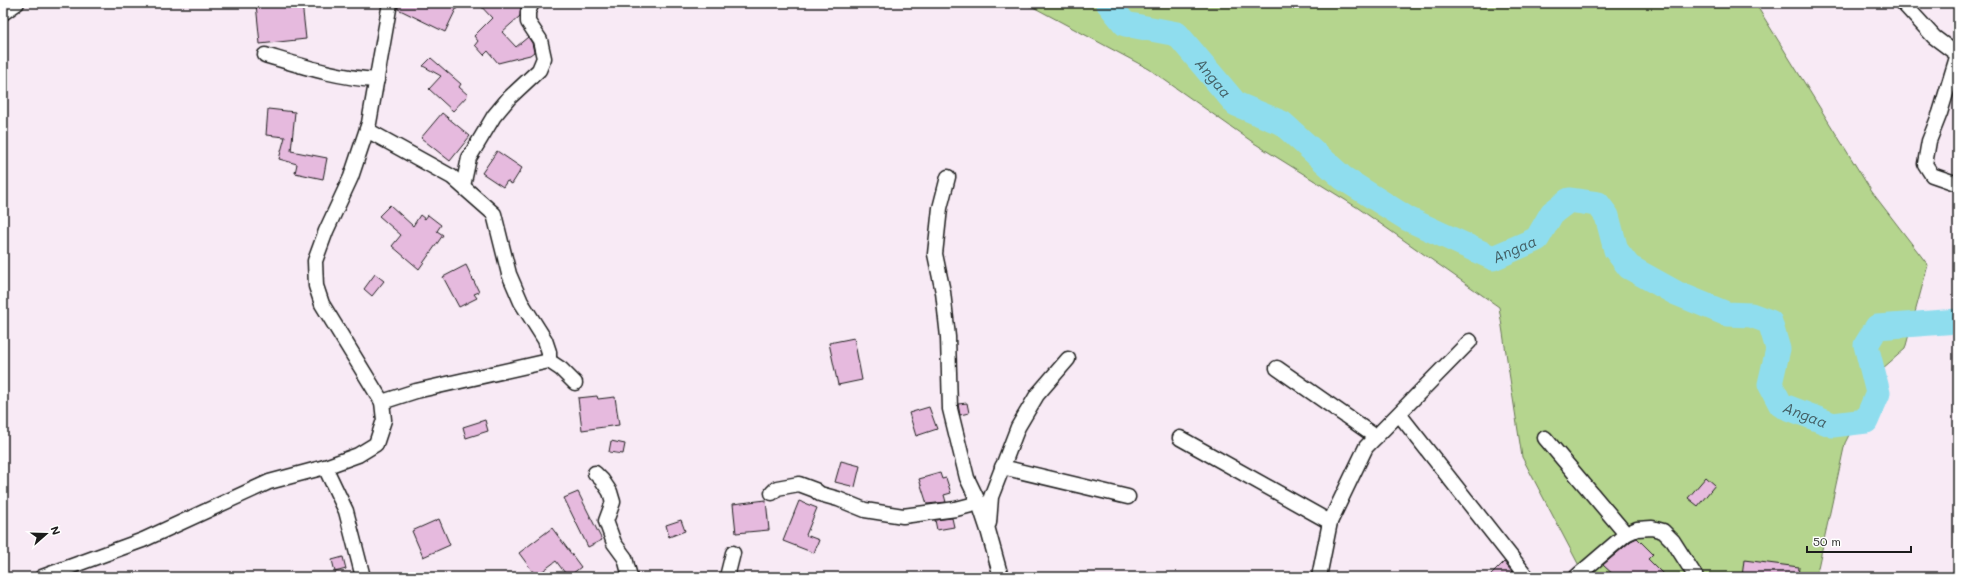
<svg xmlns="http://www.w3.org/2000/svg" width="1961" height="580" font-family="Mali,sans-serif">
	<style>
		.green { fill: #b5d58e; stroke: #687855 }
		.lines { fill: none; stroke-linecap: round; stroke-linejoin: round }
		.river { stroke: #8fddee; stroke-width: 25 }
		.building { fill: #e6bade; stroke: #1c1c1c }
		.minor-casing { stroke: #1c1c1c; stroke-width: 17 }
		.minor { stroke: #fff; stroke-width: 14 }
		.labels { text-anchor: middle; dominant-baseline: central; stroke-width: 3; stroke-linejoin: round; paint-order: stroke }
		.water-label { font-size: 15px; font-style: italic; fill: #446066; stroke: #fff }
	</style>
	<rect width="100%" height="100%" fill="#f8eaf5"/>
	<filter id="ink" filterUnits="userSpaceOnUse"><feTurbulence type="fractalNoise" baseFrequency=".025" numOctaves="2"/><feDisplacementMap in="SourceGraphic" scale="8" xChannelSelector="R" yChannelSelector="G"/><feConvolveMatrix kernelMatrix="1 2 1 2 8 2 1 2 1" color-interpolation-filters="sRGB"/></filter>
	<g filter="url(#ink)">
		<path class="green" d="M1021,3H1755L1872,192L1928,265L1905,349L1882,369L1845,443L1816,577H1585L1522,457L1499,307L1358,208L1254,143L1149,69L1033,7Z"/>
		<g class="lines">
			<path class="river" id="s1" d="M1108,3L1125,24L1177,34L1236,104L1282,123L1343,178L1408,219L1493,258L1537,239L1552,213L1569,200L1598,204L1607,216L1616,250L1629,267L1676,293L1727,314L1751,315L1770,322L1778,349L1770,384L1781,405L1833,425L1866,421L1878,393L1866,345L1877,327L1958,321"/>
		</g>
		<g class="building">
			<path d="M270,3H302L306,39L260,44L256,4Z"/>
			<path d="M398,3H459L445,32L398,9Z"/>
			<path d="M478,3H517L521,7L520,16L502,32L516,47L528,37L532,43L534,52L530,55L498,63L488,51L484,55L475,45L478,41L474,36L492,18Z"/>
			<path d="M431,58L461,84L459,87L468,95L453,111L429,89L441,76L423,66Z"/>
			<path d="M268,109L295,112L291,151L327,158L323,179L295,173L297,164L279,159L285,137L266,135Z"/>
			<path d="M442,113L470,136L450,161L421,138Z"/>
			<path d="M497,151L522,168L512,184L507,181L503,187L482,173Z"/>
			<path d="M390,205L413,226L420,215L425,219L428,215L441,225L437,231L443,235L419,269L392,246L401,235L379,216Z"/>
			<path d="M466,265L479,292L474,294L477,298L459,307L443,277Z"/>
			<path d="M375,274L384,281L372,296L364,289Z"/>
			<path d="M854,338L862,380L838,385L829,343Z"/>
			<path d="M597,396L598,399L615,397L619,425L582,430L578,398Z"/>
			<path d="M967,403L969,413L960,415L958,404Z"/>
			<path d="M929,407L937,429L916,436L909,413Z"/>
			<path d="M485,420L488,431L466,438L463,427Z"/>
			<path d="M611,441L625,444L623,454L609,452Z"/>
			<path d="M841,461L860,466L855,487L835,482Z"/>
			<path d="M940,473L942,479L946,478L951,493L944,495L946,502L927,504L919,479Z"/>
			<path d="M1706,477L1715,485L1698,506L1688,498Z"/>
			<path d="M578,492L602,540L588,547L564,498Z"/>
			<path d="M766,500L769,530L736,533L733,504Z"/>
			<path d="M799,501L817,508L806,535L819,540L814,553L783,541Z"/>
			<path d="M952,518L954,527L937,530L935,520Z"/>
			<path d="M439,519L450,545L423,557L412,531Z"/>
			<path d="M681,520L685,531L669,537L666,525Z"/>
			<path d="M552,528L581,567L568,577L556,561L536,576L519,553Z"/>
			<path d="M1637,538L1653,554L1648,559L1666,577H1616L1603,565L1631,541Z"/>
			<path d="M343,557L346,569L335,572L332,560Z"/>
			<path d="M1744,560L1799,567L1798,577H1742Z"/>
			<path d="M1504,562L1516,577H1489Z"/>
		</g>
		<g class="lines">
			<defs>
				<g id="minor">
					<path d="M1903,3L1934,37L1958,55"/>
					<path d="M3,13L17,3"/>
					<path d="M1958,54L1940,113L1929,141L1925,164L1932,175L1958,184"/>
					<path d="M265,55C302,66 338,78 377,80"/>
					<path d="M367,130L452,177L494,214L509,274L521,302L545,340L549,352V361"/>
					<path d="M948,177L940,208L935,254L943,292L948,337L950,409L967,478L979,503L988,530L1001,577"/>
					<path d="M463,186L469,158L494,116L509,98L539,70L544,58L540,40L528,22V12L532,3"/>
					<path d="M1277,368L1376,437"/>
					<path d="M382,402L416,391L549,361L561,369L575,383"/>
					<path d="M1399,414L1527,577"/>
					<path d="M1180,438L1330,522"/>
					<path d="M1545,438L1626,534"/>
					<path d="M325,467L346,511L363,577"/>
					<path d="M1002,467L1128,497"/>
					<path d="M595,473L602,480L610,492L613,502L606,521L614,543L625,558L630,577"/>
					<path d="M772,493L777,488L799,484L815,490L820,494L838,499L865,510L903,516L956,509L979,503"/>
					<path d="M989,523L991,497L1018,427L1037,395L1068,359"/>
					<path d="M42,577L143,540L269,482L325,467L358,455L376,444L384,420L382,402L322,304L316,286L315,261L326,231L351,177L369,123L390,3"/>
					<path d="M727,577L733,553"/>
					<path d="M1319,577L1330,522L1366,447L1470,341"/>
					<path d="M1576,577L1626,534L1637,529L1652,528L1663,531L1673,541L1696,577"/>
				</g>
			</defs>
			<use href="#minor" class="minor-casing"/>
			<use href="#minor" class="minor"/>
		</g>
	</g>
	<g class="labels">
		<g class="water-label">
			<text stroke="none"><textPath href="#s1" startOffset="137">Angaa</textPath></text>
			<text stroke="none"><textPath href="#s1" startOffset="497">Angaa</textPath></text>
			<text stroke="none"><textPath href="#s1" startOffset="941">Angaa</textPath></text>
		</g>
	</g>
	<rect width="1961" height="580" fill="none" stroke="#fff" stroke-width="16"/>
	<rect x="8" y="8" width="1945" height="564" fill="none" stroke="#1c1c1c" stroke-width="1.5" filter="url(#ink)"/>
	<g transform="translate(46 534) rotate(70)" stroke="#ffffff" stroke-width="3" paint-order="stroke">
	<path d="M0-3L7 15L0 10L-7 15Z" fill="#1c1c1c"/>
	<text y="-6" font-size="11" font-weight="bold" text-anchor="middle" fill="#1c1c1c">N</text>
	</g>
	<path d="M1807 546v6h104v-6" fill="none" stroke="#1c1c1c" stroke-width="2"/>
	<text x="1813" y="546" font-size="12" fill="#1c1c1c" stroke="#ffffff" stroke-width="3" paint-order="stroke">50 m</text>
</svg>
